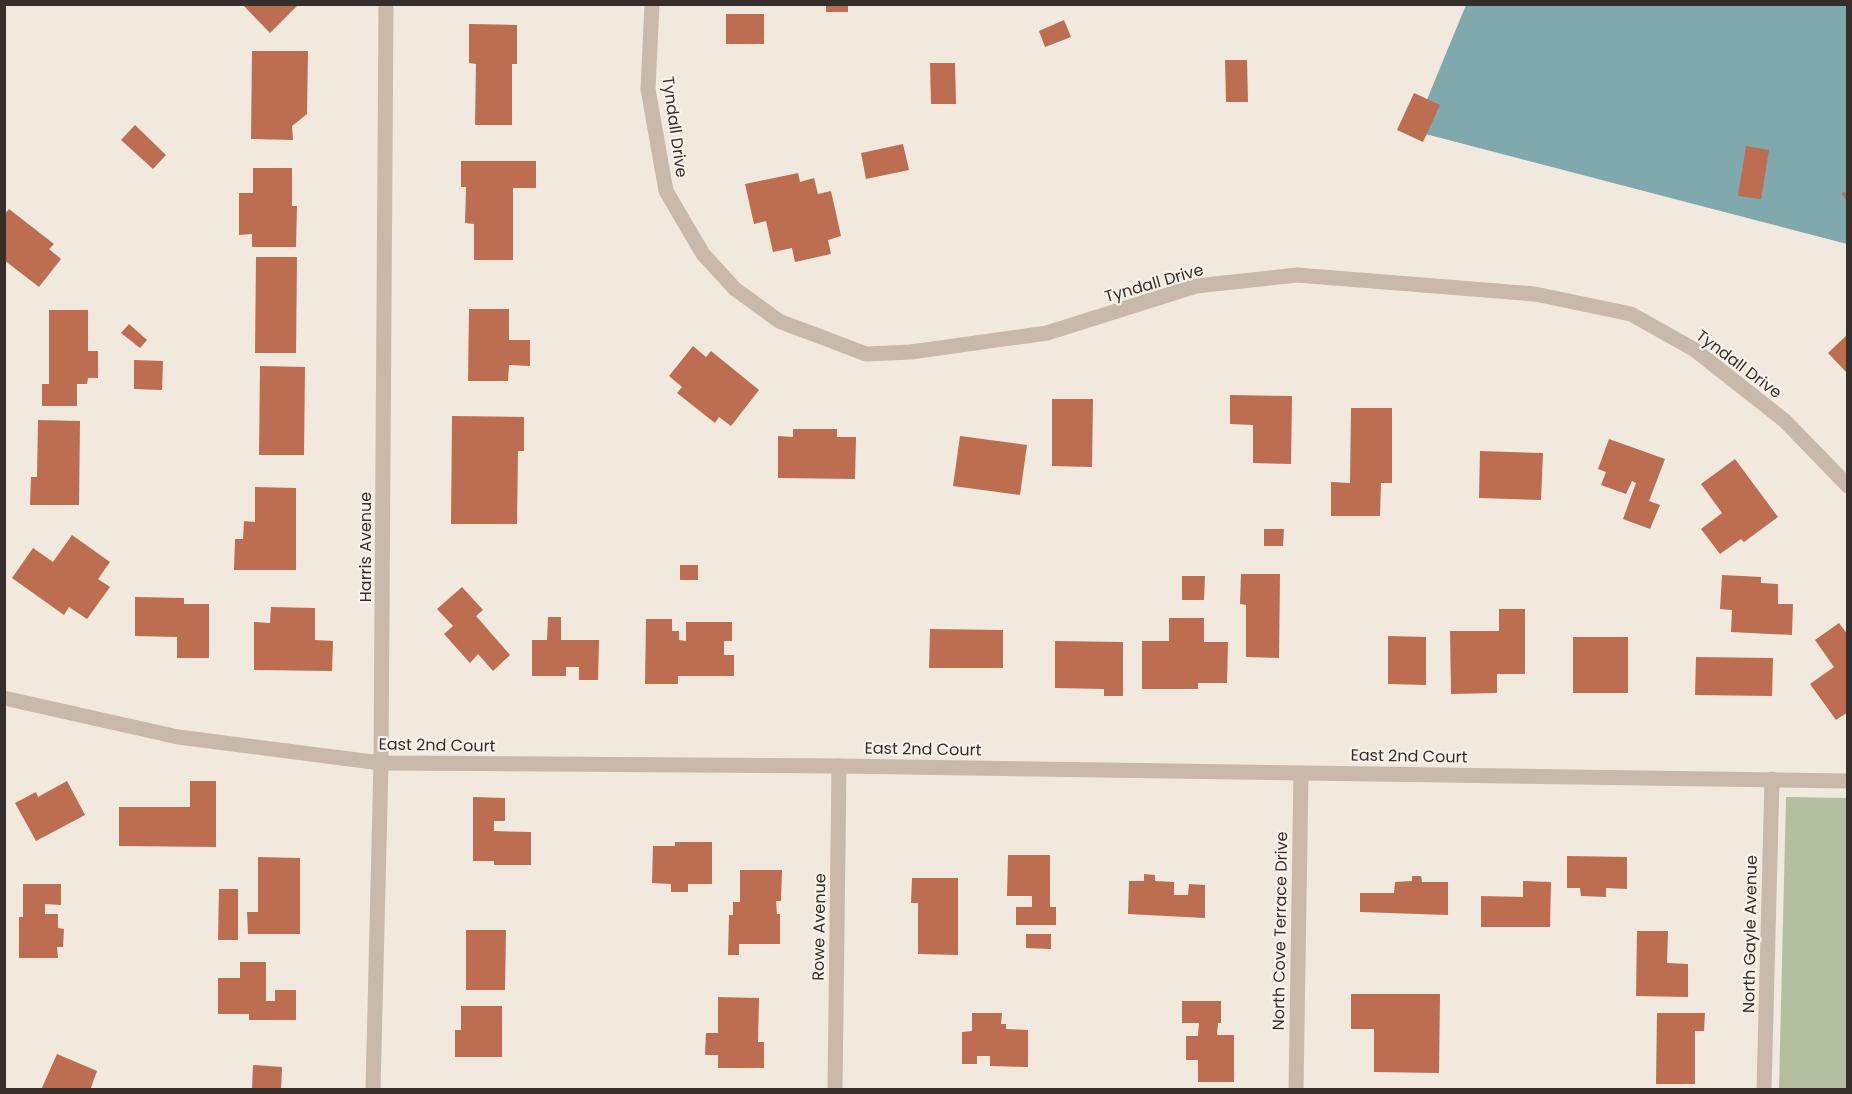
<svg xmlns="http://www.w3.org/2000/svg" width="1852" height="1094" font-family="Poppins,sans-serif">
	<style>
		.green { fill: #b3bf9f }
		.water { fill: #7fa9ac }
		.building { fill: #bd6d50 }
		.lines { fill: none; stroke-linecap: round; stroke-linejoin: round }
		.minor { stroke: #c8b9ab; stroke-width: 15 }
		.labels { text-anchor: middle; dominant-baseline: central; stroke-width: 4.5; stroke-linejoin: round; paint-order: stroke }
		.street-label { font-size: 16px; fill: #362e2a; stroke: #f9f2ea }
	</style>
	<rect width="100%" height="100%" fill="#f1e8de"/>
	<path class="green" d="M1786,797L1847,798V1089H1779Z"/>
	<path class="water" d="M1466,5H1847V244L1414,131Z"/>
	<g class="building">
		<path d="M246,4H299L270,33L244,6Z"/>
		<rect x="826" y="5" width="22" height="7"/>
		<rect x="726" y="14" width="38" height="30"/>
		<path d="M1064,20L1071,37L1045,47L1039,31Z"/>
		<path d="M469,24L517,25V64H512V125H475L476,64L469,63Z"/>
		<path d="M252,51H308L307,114L292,126L293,140L251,139Z"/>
		<path d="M1225,60H1247L1248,102H1226Z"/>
		<path d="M930,63H955L956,104H931Z"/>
		<path d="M1414,93L1440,105L1423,142L1397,130Z"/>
		<path d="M135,125L166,155L153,169L121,140Z"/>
		<path d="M903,144L909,170L866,179L861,153Z"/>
		<path d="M1746,146L1769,150L1761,199L1738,196Z"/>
		<path d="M461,161H536V188H513V260H474V224L465,223L466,187H461Z"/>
		<path d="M253,168H292V206H297L296,247H252V234L239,235V193H253Z"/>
		<path d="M798,173L800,182L814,178L818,194L831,191L841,236L828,240L831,254L795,262L792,248L773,252L766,221L754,224L745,184Z"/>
		<path d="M1848,191V205L1842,193Z"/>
		<path d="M9,209L54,244L49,249L61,259L39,287L4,260V215Z"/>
		<path d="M256,257H297L296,353H255Z"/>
		<path d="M469,309H509V340H530V366L509,365L508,381H468Z"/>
		<path d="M49,310H88V351H98V378H88L87,384H77V406H42V384H49Z"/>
		<path d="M129,324L147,340L140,348L121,333Z"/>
		<path d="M1848,334V374L1828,353Z"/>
		<path d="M693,346L706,357L711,351L759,390L731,426L719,417L715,423L677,393L682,387L669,376Z"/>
		<path d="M134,360L163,361L162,390L134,389Z"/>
		<path d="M260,366L305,367L304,455H259Z"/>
		<path d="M1230,395L1292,396L1291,464L1253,463V425L1230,424Z"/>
		<path d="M1052,399H1093L1092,467L1052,466Z"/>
		<path d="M1351,408H1392V483H1381L1380,516H1331V482L1350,483Z"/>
		<path d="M452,416L524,417V451H518L517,524H451Z"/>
		<path d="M38,420L80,421L79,505H30L31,477H37Z"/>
		<path d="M793,429H837V437H856L855,479L778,478V436L793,437Z"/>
		<path d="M960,436L1027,445L1020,495L953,486Z"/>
		<path d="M1609,439L1665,459L1649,501L1660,505L1650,529L1623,519L1636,483L1632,481L1626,494L1601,485L1606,472L1598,469Z"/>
		<path d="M1480,451L1543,453L1541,500L1479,498Z"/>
		<path d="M1735,459L1778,517L1744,542L1741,539L1720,554L1701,529L1722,513L1701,484Z"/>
		<path d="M255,487L296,488V570H234L235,539H243L244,521L255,522Z"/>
		<path d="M1264,529H1284L1283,546H1264Z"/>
		<path d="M72,535L110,562L98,579L110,587L87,619L69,607L64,615L12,578L33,548L53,562Z"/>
		<rect x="680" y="565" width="18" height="15"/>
		<path d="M1241,574H1280L1279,658L1246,657V605L1240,604Z"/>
		<path d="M1722,575L1761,577V583L1778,584V604H1793L1792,635L1731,632L1732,610L1720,609Z"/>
		<path d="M1182,576H1205L1204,600H1182Z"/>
		<path d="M462,587L483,610L476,616L510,655L493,671L478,654L470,663L444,634L453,626L437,609Z"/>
		<path d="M135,597L184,598V604H209V658H177V637L135,636Z"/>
		<path d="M271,607L315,608V640L333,641L332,671L254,670V622L270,623Z"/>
		<path d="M1499,609H1525V674H1497V693L1451,694L1450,631H1499Z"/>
		<path d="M548,617H561V640H599L598,680H579V667H566V676H532V640H547Z"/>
		<path d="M1169,618H1204V642H1228L1227,683H1198V689H1142V641H1169Z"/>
		<path d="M646,619H672V631H679V640L686,641V622H732V641H724V655H734V676H678V684H645Z"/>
		<path d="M1839,623L1848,635V712L1836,720L1810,684L1834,667L1815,640Z"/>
		<path d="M930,629L1003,630V668H929Z"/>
		<path d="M1388,636L1426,637V685L1388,684Z"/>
		<rect x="1573" y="637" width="55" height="56"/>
		<path d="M1055,641L1123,642V696H1104V689L1055,688Z"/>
		<path d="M1696,657L1773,658L1772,696L1695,695Z"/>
		<path d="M67,781L85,815L36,841L15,803L36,792L38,797Z"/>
		<path d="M190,781H216V847L119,846V807H190Z"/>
		<path d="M473,797L505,798V821H494V831L531,832V865H494V861H473Z"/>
		<path d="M675,842H712V884H688V892H671V884L652,883L653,846H675Z"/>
		<path d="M1008,855H1050V907H1056V925H1016V907H1032V896H1007Z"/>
		<path d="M1567,856L1627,857V889L1606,888V897L1581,896L1580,888H1567Z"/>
		<path d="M258,857L300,858V934H248L247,912H258Z"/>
		<path d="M740,870H782L781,901H776L777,914H780V944H739V955H728L729,915H733V902H740Z"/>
		<path d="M1144,874L1155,875V881L1174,882V895H1188L1189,884L1205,885V918L1128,914L1129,881H1144Z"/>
		<path d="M1412,876H1421L1422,882H1448V915L1360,912V893H1394L1395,882L1412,881Z"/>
		<path d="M912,878H958V955L918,954V903H911Z"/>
		<path d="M1523,881L1551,882L1550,927H1481V896L1523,897Z"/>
		<path d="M23,884H61V905L45,904V914H58V928L64,929L63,947H57L58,958H19V917H23Z"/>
		<path d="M219,889H238V940H218Z"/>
		<path d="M466,930H506L505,990H466Z"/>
		<path d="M1637,931H1668L1667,963L1688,964V997L1636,996Z"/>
		<path d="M1026,934H1051V949L1026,948Z"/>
		<path d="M240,962H266V1001H275V990H296V1020H249V1014H218V978H240Z"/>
		<path d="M1351,994H1440L1439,1073L1374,1072V1029H1351Z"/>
		<path d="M718,997L759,998L758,1042H764V1068H718V1055H705L706,1033H718Z"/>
		<path d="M1182,1001H1221V1023H1218L1217,1035H1234V1082H1198V1060H1186V1036H1198L1199,1023H1182Z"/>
		<path d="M461,1006H502V1057H455V1030H461Z"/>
		<path d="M972,1013H1002L1001,1024H1006V1029L1028,1030V1067L990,1066V1056H977V1064H962V1032L972,1031Z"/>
		<path d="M1657,1013H1705L1704,1031H1695V1084H1656Z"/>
		<path d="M57,1054L97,1071L90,1090H41Z"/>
		<path d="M253,1065L282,1067L281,1090H252Z"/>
	</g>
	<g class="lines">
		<g class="minor">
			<path d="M652,4L648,89L666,191L703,254L735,289L779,321L866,354L911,352L1047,333L1196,286L1297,275L1535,294L1631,314L1695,350L1785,421L1848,486"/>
			<path d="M4,698L178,737L381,763L839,766L1848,781"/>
			<path d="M373,1090L381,763L386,4"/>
			<path d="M835,1090L839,766"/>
			<path d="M1296,1090L1301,773"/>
			<path d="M1764,1090L1772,779"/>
		</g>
	</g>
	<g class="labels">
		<g class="street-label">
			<text transform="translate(675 127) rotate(82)">Tyndall Drive</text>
			<text transform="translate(1154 283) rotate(-16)">Tyndall Drive</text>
			<text transform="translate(1739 364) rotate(37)">Tyndall Drive</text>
			<text transform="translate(365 547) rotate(-90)">Harris Avenue</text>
			<text transform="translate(437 745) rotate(1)">East 2nd Court</text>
			<text transform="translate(923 749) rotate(1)">East 2nd Court</text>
			<text transform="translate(1409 756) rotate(1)">East 2nd Court</text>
			<text transform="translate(819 927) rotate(-89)">Rowe Avenue</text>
			<text transform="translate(1280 931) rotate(-89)">North Cove Terrace Drive</text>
			<text transform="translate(1750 934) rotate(-89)">North Gayle Avenue</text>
		</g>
	</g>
	<rect width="1852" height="1094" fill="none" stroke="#362e2a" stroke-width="12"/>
</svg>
